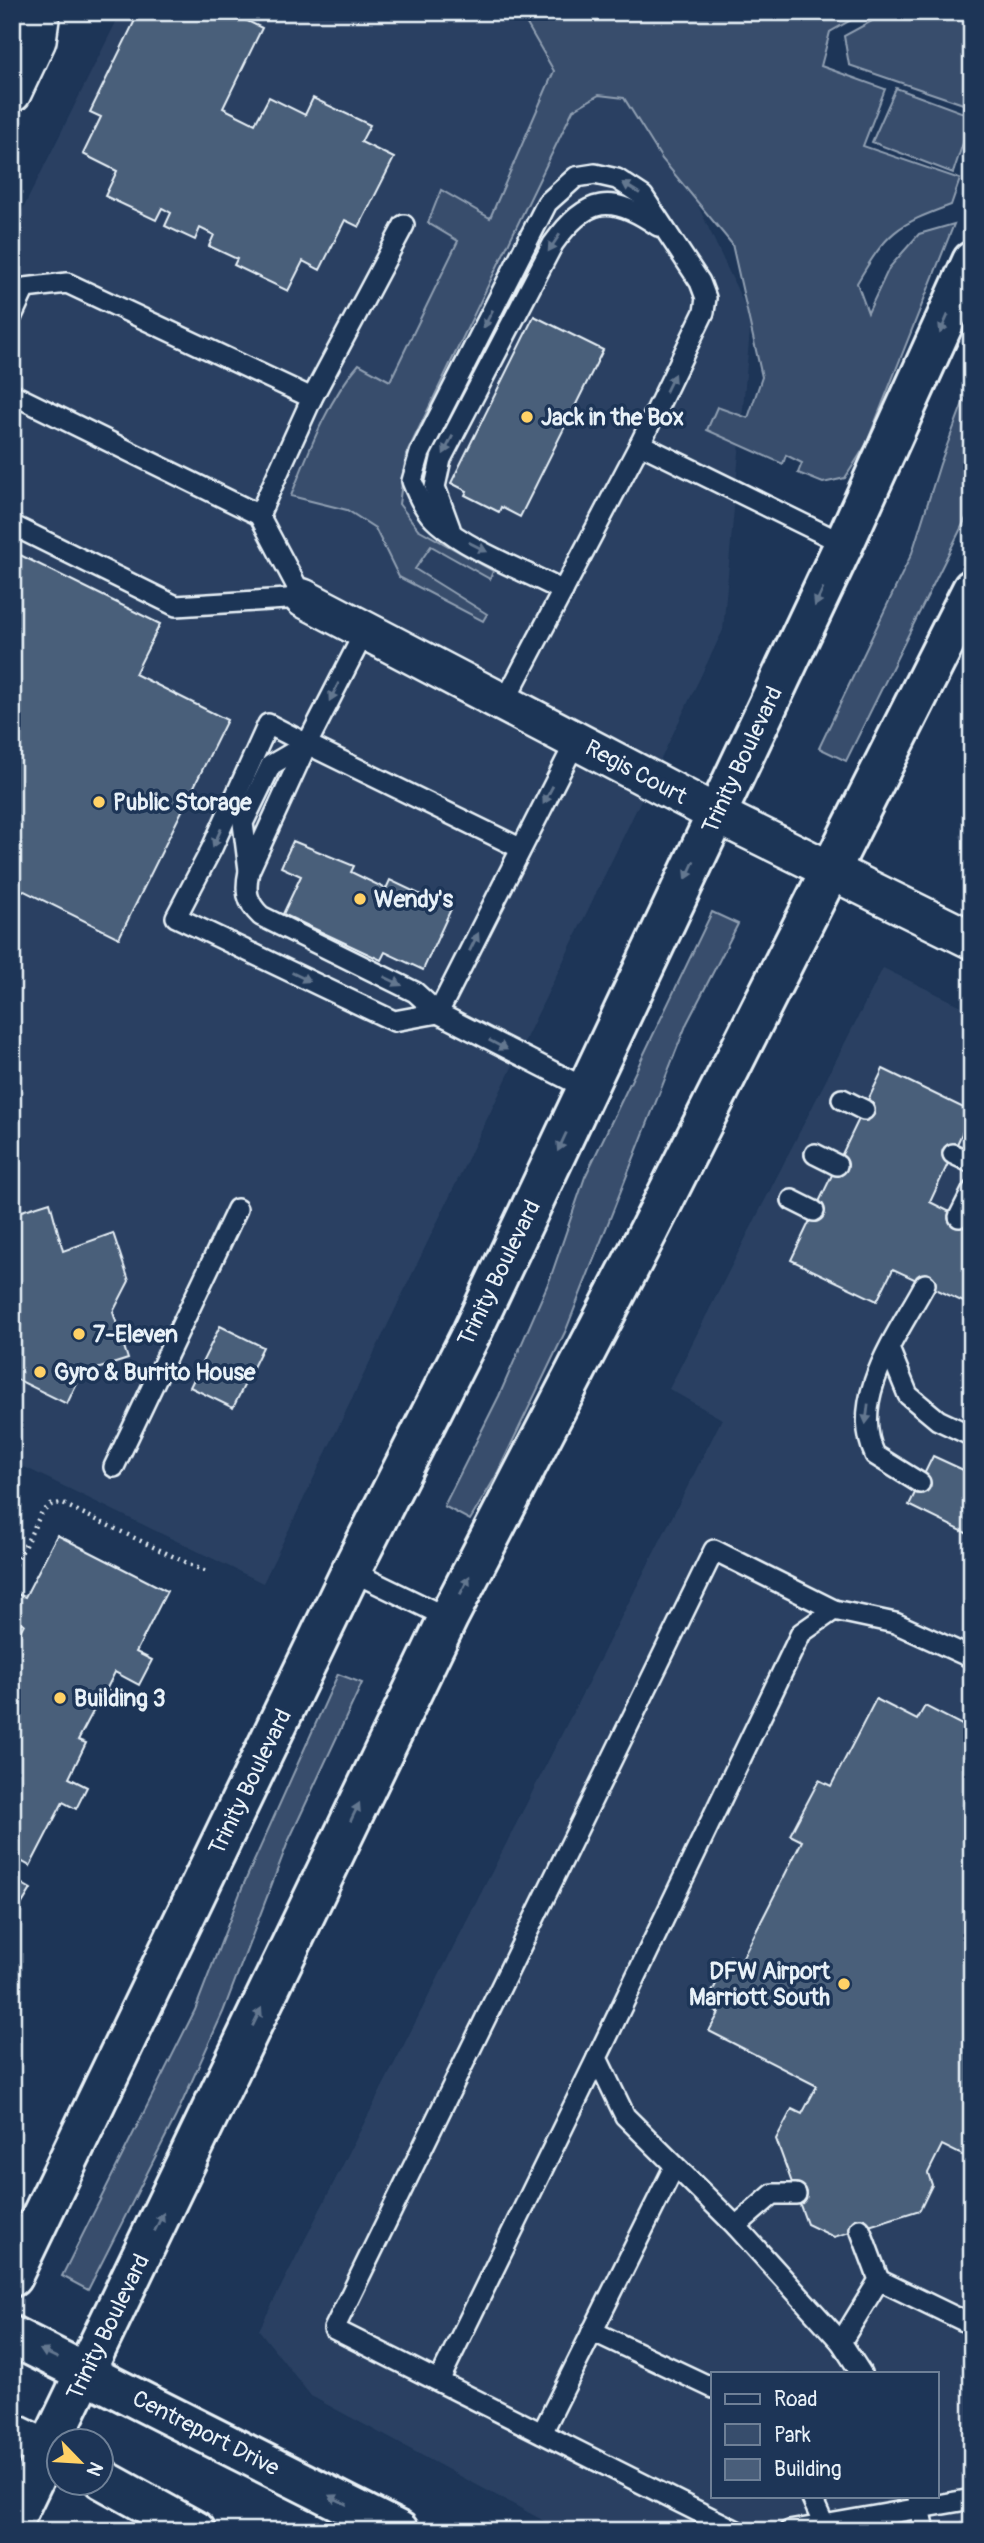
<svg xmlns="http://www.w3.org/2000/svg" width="984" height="2543" font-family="Pangolin,sans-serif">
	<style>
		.built { fill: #2a4162; fill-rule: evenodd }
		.green { fill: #374d6c; stroke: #909fb2; stroke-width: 2 }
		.building { fill: #495e7a; stroke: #e8f1f8; stroke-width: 2 }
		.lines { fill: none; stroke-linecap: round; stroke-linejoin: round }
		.lane-casing { stroke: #e8f1f8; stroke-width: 24 }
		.street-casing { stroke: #e8f1f8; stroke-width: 42 }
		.secondary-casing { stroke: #e8f1f8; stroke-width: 44 }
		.path { stroke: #e8f1f8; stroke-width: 4.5; stroke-dasharray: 2 5; stroke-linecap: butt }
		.lane { stroke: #1d3557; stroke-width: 19 }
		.street { stroke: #1d3557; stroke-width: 37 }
		.secondary { stroke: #1d3557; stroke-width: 38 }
		.oneway { fill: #64778f }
		.poi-dot { fill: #ffd166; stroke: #1d3557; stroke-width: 2.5 }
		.labels { text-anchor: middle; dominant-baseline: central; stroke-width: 7; stroke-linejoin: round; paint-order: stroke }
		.poi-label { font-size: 23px; font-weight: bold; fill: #e8f1f8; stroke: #1d3557; text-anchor: start }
		.street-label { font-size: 23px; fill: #e8f1f8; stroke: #1d3557 }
	</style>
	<rect width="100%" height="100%" fill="#1d3557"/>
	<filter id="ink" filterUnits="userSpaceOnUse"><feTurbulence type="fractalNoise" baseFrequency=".0143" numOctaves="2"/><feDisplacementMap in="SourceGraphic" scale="14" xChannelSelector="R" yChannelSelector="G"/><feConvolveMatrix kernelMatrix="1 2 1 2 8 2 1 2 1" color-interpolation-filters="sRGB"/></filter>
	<g filter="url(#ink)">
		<g class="built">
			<path d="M121,12H585L647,96L751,319L723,630L263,1583L12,1461V231Z"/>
			<path d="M972,810V843L959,837Z"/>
			<path d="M883,968L972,1011V2531H563L311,2396L259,2330L722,1419L669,1389ZM713,2373H937V2496H713Z"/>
		</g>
		<g class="green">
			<path d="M520,12H865L830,32L821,66L885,89L863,146L960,179L951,205C896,225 887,232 857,283L868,313L889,268L919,234L954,224L866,445L845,478L823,483L798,473L802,463L786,455L783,464L707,430L717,407L748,418L762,377L732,244L662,159L624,98L599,95L573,110L406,455L399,504L418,529L493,571L490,579L431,546L415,569L487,614L483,621L399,577L375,528L347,510L291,496C309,451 327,401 359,364L390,381L458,241L428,223L441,190L490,218L554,71Z"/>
			<path d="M920,12H972V107L849,65L844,36L881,16Z"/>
			<path d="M896,88L972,116L953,173L872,142Z"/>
			<path d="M972,379V506L846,761L819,748L912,553L940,464Z"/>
			<path d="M712,912L738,924L687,1023L566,1330L495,1478L470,1520L444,1506L499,1396L550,1279L585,1177Z"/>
			<path d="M338,1674L362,1683L288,1842L223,2012L176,2116L88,2290L62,2276L195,2010L242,1888Z"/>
		</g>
		<g class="building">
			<path d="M139,12H236L235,15L262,28L223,108L255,124L269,97L305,115L313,98L370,125L361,142L394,158L359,227L345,220L320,270L303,261L288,291L234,265L237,259L209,246L214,235L200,228L195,240L165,226L171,213L162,208L156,220L105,196L117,171L83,154L101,117L90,112Z"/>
			<path d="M534,316L603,350L520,517L501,507L499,512L465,495L467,491L451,483Z"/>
			<path d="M12,551L160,624L135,674L227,720L119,938L12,885Z"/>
			<path d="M293,841L354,866L351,872L386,889L390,880L451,909L423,970L385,952L381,960L283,914L301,876L281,867Z"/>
			<path d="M883,1069L972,1112L930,1202L972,1223V1306L893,1269L877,1301L791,1260Z"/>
			<path d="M50,1202L63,1251L113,1233L129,1281L113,1312L128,1359L81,1374L67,1404L12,1377V1214Z"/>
			<path d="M220,1326L263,1347L233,1408L190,1387Z"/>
			<path d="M933,1456L972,1474V1536L909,1505Z"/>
			<path d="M57,1535L167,1591L136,1652L152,1660L139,1685L115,1672L106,1690L111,1692L103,1707L97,1704L78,1740L86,1743L69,1778L87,1787L76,1809L63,1802L30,1866L12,1856V1636L17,1637L24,1624L12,1619V1592L25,1597Z"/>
			<path d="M876,1699L917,1720L925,1706L972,1730V2160L942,2145L928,2173L932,2185L920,2210L834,2237L807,2224L776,2139L792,2109L802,2114L817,2086L709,2031L719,2013L705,2006L730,1956L741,1961L802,1841L790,1835L819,1780L831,1786Z"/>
			<path d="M12,1878L31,1889L12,1920Z"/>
		</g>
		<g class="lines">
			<defs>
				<g id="lane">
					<path d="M12,316L25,288L67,283L312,398L404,225"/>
					<path d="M12,394L259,515L303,598L176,606L12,525"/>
					<path d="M259,515L312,398"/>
					<path d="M450,528L435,487L441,459L553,244C587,197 611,193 658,226"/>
					<path d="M563,591C525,571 470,551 438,523C425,512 418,496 412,481L420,453L547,203L576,177L595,174L617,179L643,196L700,282L706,298L704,312L640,444"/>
					<path d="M365,631L307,744L268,724L212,848L176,917L394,1021L438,1013L576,741"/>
					<path d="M504,703L640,444L844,544"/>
					<path d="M307,744L249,871C245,890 246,902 261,916L415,992L438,1013L587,1089"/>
					<path d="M307,744L520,848"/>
					<path d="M249,870L243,823L271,765L307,744"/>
					<path d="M842,1099L864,1110"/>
					<path d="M815,1154L837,1165"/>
					<path d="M953,1154L972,1163"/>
					<path d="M792,1200L814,1211"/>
					<path d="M959,1217L972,1191"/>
					<path d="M890,1351L908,1395L938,1420L972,1436"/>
					<path d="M114,1467L237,1209"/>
					<path d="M920,1483L875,1455C848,1398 899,1333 925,1284"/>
					<path d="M351,1571L448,1618"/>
					<path d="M736,2226L773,2194H796"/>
					<path d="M879,2280L972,2325"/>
					<path d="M592,2331L713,2388"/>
					<path d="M841,2342L879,2280L860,2229"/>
					<path d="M861,2373L841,2342L736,2226L625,2116L597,2058L801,1633L834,1610L895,1623L972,1658"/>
					<path d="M439,2381L597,2058"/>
					<path d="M542,2433L674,2167"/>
					<path d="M811,2496L824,2525"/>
					<path d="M918,2497L925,2531"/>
					<path d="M737,2531L334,2329L714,1550L834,1610"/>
					<path d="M789,2531L972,2499"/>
				</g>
				<g id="street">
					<path d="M12,93L37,40L41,12"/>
					<path d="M303,598L716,814L972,940"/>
				</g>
				<g id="secondary">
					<path d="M12,2277L351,1571L472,1332L844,544L972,261"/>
					<path d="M12,2336L399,2531"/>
					<path d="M12,2433L60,2456"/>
					<path d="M102,2479L196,2531"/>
					<path d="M12,2524L448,1618L649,1230L972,589"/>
				</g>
			</defs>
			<use href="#lane" class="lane-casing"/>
			<use href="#street" class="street-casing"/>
			<use href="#secondary" class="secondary-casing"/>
			<path class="path" d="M12,1571L42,1512L51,1505L61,1503L206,1572"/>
			<use href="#lane" class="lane"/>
			<use href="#street" class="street"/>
			<use href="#secondary" class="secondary"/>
		</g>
		<defs><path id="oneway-solid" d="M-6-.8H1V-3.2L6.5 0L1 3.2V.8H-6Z" transform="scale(1.75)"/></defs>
		<g class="oneway">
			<use href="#oneway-solid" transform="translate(631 188) rotate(-148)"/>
			<use href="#oneway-solid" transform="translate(554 243) rotate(124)"/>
			<use href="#oneway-solid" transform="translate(488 319) rotate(117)"/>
			<use href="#oneway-solid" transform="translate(944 324) rotate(114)"/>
			<use href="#oneway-solid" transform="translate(670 383) rotate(-64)"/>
			<use href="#oneway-solid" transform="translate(448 445) rotate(117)"/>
			<use href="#oneway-solid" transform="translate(478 547) rotate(27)"/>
			<use href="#oneway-solid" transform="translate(819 597) rotate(115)"/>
			<use href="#oneway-solid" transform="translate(334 692) rotate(117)"/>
			<use href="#oneway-solid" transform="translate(548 795) rotate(118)"/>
			<use href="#oneway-solid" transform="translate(217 838) rotate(114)"/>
			<use href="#oneway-solid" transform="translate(690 870) rotate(115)"/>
			<use href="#oneway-solid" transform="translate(474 942) rotate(-64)"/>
			<use href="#oneway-solid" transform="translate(301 977) rotate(26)"/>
			<use href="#oneway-solid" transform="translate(393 981) rotate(26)"/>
			<use href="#oneway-solid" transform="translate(498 1045) rotate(28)"/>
			<use href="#oneway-solid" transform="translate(562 1142) rotate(115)"/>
			<use href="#oneway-solid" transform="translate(867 1414) rotate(97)"/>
			<use href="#oneway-solid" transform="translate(465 1585) rotate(-63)"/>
			<use href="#oneway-solid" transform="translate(355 1812) rotate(-64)"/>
			<use href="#oneway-solid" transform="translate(257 2017) rotate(-64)"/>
			<use href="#oneway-solid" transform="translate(159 2222) rotate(-64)"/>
			<use href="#oneway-solid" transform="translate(49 2354) rotate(-154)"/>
			<use href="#oneway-solid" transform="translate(338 2500) rotate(-153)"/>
		</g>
	</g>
	<g class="poi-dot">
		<circle cx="527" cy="417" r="7"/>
		<circle cx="99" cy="802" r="7"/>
		<circle cx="360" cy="899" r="7"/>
		<circle cx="79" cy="1334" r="7"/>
		<circle cx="40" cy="1372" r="7"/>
		<circle cx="60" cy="1698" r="7"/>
		<circle cx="844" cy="1984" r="7"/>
	</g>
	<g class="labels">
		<g class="poi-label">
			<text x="541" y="417">Jack in the Box</text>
			<text x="113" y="802">Public Storage</text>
			<text x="374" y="899">Wendy's</text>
			<text x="93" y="1334">7-Eleven</text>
			<text x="54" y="1372">Gyro &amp; Burrito House</text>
			<text x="74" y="1698">Building 3</text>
			<text x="830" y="1971" text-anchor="end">DFW Airport<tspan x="830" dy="26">Marriott South</tspan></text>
		</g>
		<g class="street-label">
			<text transform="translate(742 760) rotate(-65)">Trinity Boulevard</text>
			<text transform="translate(636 772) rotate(28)">Regis Court</text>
			<text transform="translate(499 1273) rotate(-64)">Trinity Boulevard</text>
			<text transform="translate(250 1782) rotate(-64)">Trinity Boulevard</text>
			<text transform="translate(108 2327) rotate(-64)">Trinity Boulevard</text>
			<text transform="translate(206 2433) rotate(27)">Centreport Drive</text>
		</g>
	</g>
	<rect width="984" height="2543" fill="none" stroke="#1d3557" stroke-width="42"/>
	<rect x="21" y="21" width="942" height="2501" fill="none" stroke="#e8f1f8" stroke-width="2.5" filter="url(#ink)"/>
	<rect x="711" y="2372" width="228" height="126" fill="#1d3557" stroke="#6e8097" stroke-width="2"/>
	<rect x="725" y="2394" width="35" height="10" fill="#1d3557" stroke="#6e8097" stroke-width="2"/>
	<text x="774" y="2406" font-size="21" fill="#e8f1f8">Road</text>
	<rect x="725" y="2424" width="35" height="21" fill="#374d6c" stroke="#6e8097" stroke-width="2"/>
	<text x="774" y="2442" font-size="21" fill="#e8f1f8">Park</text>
	<rect x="725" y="2459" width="35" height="21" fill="#495e7a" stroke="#6e8097" stroke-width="2"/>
	<text x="774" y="2476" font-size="21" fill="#e8f1f8">Building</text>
	<g transform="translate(80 2462) rotate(115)"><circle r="33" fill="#1d3557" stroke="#6e8097" stroke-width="2"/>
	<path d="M0-5L12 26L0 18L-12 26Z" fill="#ffd166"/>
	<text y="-10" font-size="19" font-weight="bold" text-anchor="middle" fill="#e8f1f8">N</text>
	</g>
</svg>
